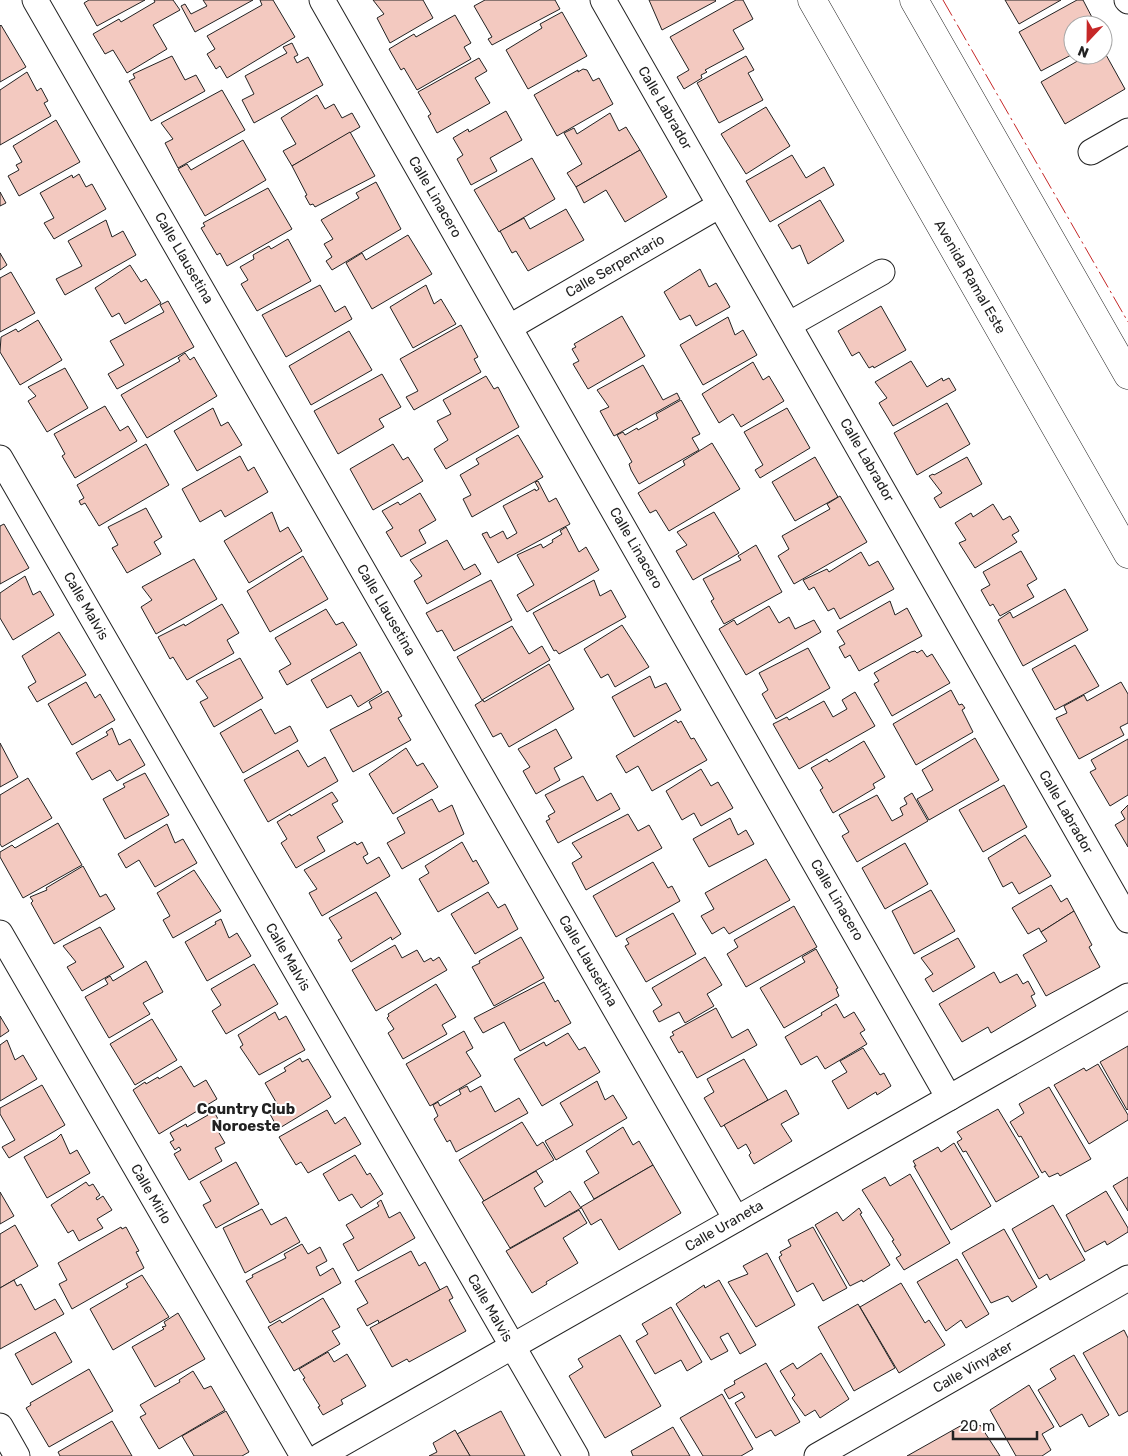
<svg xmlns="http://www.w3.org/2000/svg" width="1128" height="1456" font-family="Rubik,sans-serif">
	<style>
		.building { fill: #f3c9c0; stroke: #222 }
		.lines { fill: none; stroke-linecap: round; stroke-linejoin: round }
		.street-casing { stroke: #222; stroke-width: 27 }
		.primary-casing { stroke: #222; stroke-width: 29 }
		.street { stroke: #fff; stroke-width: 25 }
		.primary { stroke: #fff; stroke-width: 28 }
		.power { stroke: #c62828; stroke-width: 1; stroke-dasharray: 18 4 2.5 4; stroke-linecap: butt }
		.labels { text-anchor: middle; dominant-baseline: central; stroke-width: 4; stroke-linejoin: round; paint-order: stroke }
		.street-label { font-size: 14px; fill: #222; stroke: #fff }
		.neighbourhood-label { font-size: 15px; font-weight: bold; fill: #222; stroke: #fff }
	</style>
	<rect width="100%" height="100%" fill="#fff"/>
	<g class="building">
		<path d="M89,0H145L97,26L84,3Z"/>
		<path d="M154,0H173L180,10L153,25L167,49L127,73L113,50L105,54L93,34L119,19L121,22L155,2Z"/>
		<path d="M203,0H253L195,32L181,6L185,4L191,14L207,6Z"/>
		<path d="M260,0H273L295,37L227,78L220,66L216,69L207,54L215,49L207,36L262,5Z"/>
		<path d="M373,0H423L433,18L390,43L377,18L384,14Z"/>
		<path d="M485,0H555L560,9L492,45L488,39L492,37L474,6Z"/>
		<path d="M649,0H715L716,1L662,30Z"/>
		<path d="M736,0H743L753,19L733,30L744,49L705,70L707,72L701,75L702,78L684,89L677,77L689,70L670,37Z"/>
		<path d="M1005,0H1061L1019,24Z"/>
		<path d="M1077,0H1083L1096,25H1073V54L1041,71L1019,32Z"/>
		<path d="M562,12L587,56L528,89L506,50L542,28L540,24Z"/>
		<path d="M455,15L471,43L464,47L471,59L417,90L404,68L401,70L389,49L414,34L416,37Z"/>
		<path d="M1,25L26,67L0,82V26Z"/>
		<path d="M292,43L298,55L294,57L297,63L308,57L323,85L254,123L242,100L254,94L245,76L287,53L283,47Z"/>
		<path d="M1105,53L1125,89L1065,124L1041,82L1088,55Z"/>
		<path d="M172,56L185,80L196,75L205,91L151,121L129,81L135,78L133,74Z"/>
		<path d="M746,56L754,70L748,73L763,100L719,123L697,83Z"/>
		<path d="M479,58L487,71L475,78L490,103L437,133L428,116L431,114L418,92Z"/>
		<path d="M583,69L587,70L593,81L599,78L613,104L557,136L534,95L578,70V72Z"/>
		<path d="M27,72L37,91L41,88L48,101L44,103L51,116L0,145V90Z"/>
		<path d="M222,90L245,130L178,168L165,143L173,139L161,123Z"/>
		<path d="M317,95L325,109L334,104L342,118L352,113L360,127L292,166L283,151L296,144L281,118Z"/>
		<path d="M766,107L790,146L746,174L721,134Z"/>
		<path d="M506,111L522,140L490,158L497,171L471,185L457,159L463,155L453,138L468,129L469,132Z"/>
		<path d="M610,113L619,131L626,127L640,150L576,187L567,173L582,164L564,133L574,128L577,134Z"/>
		<path d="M56,120L80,162L19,196L8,176L19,170L16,165L22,162L13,146Z"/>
		<path d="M350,132L375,176L315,207L313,204L310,205L305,196L307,195L292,166Z"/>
		<path d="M243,140L266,180L205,216L178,169L187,164L191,170Z"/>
		<path d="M640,150L667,197L625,222L606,190L584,203L576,187Z"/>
		<path d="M792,155L806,178L824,167L834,185L770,222L746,181Z"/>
		<path d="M532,158L555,199L499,232L474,190Z"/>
		<path d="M79,174L86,187L92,184L106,209L54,239L44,223L54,218L40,193L72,175L73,178Z"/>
		<path d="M376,182L401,229L332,270L326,261L332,257L324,244L333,239L321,220L359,198L356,193Z"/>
		<path d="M268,188L292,229L227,266L220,253L217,255L201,228L205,226L203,223Z"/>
		<path d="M0,192L6,203L0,206Z"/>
		<path d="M820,200L844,241L808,264L800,245L792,249L778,225Z"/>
		<path d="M566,209L584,240L528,271L516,251L512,253L500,231L524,218L530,229Z"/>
		<path d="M106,220L112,237L123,231L136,255L65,295L56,279L82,266L68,241Z"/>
		<path d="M408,235L432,274L372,309L346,263L362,253L366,260Z"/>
		<path d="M288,239L311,281L257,311L241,284L248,280L240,267L254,259L253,255L269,246L271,249Z"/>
		<path d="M0,253L7,265L0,270Z"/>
		<path d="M130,265L141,282L146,279L161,303L125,324L119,313L112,317L95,288Z"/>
		<path d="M700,269L709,287L716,283L730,307L696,326L690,315L680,320L664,292Z"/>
		<path d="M11,272L35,313L0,332V278Z"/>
		<path d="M320,285L335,312L345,306L352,319L286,357L262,315Z"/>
		<path d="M426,285L434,304L441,299L456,324L413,348L390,307Z"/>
		<path d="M168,301L194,347L117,389L108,374L124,365L110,341L164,312L160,305Z"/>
		<path d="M881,306L906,350L874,368L873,366L869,368L859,352L852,356L838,331Z"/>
		<path d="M622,316L645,356L588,389L573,364L579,361L572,349L576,347L574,344Z"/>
		<path d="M728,317L735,335L743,330L757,355L703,385L680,345Z"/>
		<path d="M38,320L62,360L20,385L0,352L1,337L16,329L18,332Z"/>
		<path d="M461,325L478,357L474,359L481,372L414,410L406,397L418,391L400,359Z"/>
		<path d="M349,331L372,370L311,405L289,366Z"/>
		<path d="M185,353L190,360L194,357L217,396L147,438L121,395L180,361L178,358Z"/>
		<path d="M911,361L927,387L942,378L943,381L949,378L956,390L893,426L879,403L887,398L875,382Z"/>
		<path d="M753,362L763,380L769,376L784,401L741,427L733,414L719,423L702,394Z"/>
		<path d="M643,365L663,400L677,393L680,399L614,436L600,411L609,407L597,390Z"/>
		<path d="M65,368L88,408L47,432L28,401L36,396L28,387Z"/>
		<path d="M382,374L401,407L379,419L384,427L338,454L314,411Z"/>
		<path d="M486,376L494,389L498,387L519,427L446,469L434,449L448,440L437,421L451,414L443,400Z"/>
		<path d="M681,400L700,434L692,438L699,450L639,484L631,470L629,464L632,462L617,435L623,432L625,435L637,428L638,430L658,419L656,414Z"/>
		<path d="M947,403L970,444L917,475L894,433Z"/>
		<path d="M105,406L120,431L128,426L137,441L75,478L62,456L65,454L54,434Z"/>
		<path d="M213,408L221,426L228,422L242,445L197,471L174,431Z"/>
		<path d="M787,408L810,448L760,478L755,470L763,465L744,432Z"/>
		<path d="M518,435L543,477L472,517L463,499L471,495L460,475L479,464L476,459Z"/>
		<path d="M712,443L740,489L669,531L656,510L650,513L638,493L685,465L683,461Z"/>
		<path d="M146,444L169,485L99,526L85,503L81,505L79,501L84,498L77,485Z"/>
		<path d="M393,444L403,460L408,457L423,481L373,510L350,469Z"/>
		<path d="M240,456L248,471L254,467L268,492L225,517L221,510L200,522L182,489Z"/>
		<path d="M815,457L838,497L795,521L772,482Z"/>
		<path d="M967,457L982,484L940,508L934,498L942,493L929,476L933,474L934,475Z"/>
		<path d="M538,481L549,502L556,498L570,524L498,563L482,534L487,532L490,538L503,531L507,539L517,533L503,506L535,489L536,491L539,489L535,482Z"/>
		<path d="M420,493L436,520L419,530L426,543L401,557L386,532L393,528L382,511L398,502L400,505Z"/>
		<path d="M840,496L867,542L794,584L778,556L789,549L782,536L830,509L827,504Z"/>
		<path d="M993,504L1003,520L1010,516L1019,531L1012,535L1017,542L975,568L959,543L966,540L955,523L971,513L973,517Z"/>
		<path d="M146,508L162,537L154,542L161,554L127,573L112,548L118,545L108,527Z"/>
		<path d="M272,512L280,532L288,527L302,551L249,583L224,541Z"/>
		<path d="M714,512L739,553L693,580L676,551L687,545L677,532Z"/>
		<path d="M4,524L29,568L0,584V526Z"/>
		<path d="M566,527L579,552L586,547L599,570L527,612L517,595L534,585L517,555L541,544L543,548L553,542L552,540L562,534L560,531Z"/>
		<path d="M447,540L464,570L475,564L481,574L427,604L414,581L422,576L410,560Z"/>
		<path d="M756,545L782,592L724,624L711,601L714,599L703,579L741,560L738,556Z"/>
		<path d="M1021,551L1037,579L1027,585L1034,597L1000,616L993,604L990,606L981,590L990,585L983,572Z"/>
		<path d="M861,552L869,566L878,561L894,589L840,619L834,608L828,611L814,587L809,590L803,580L827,569L829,572Z"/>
		<path d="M303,556L328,599L270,632L247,591Z"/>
		<path d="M194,559L217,599L156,634L141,607L152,600L142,587Z"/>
		<path d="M25,576L33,595L40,591L54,615L13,640L0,618V593Z"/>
		<path d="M491,580L512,620L454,651L442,630L437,632L426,613Z"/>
		<path d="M594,580L600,596L611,590L626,617L559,654L556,650L554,651L533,613Z"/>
		<path d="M1065,589L1088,630L1023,666L998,620L1010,612L1013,618Z"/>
		<path d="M890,601L895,615L907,608L922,636L859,671L850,655L845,658L839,647L845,644L837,631Z"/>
		<path d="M222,604L239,633L227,640L234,653L187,680L173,657L170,659L158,637L184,624L185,626Z"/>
		<path d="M769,606L779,623L789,617L795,629L814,620L821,632L746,675L719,629L734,620L737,625Z"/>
		<path d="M326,609L336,625L343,622L357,645L287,685L279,671L291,664L275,638Z"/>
		<path d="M622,625L649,667L615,687L608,674L601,678L584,649Z"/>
		<path d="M512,626L529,654L542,646L550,660L482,700L457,657Z"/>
		<path d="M59,632L86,675L37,702L28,687L36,682L22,656Z"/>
		<path d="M1075,645L1099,686L1055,710L1032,669Z"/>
		<path d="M808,648L830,688L776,719L762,694L768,690L759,673Z"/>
		<path d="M922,650L927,657L932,654L950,683L892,716L874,684L879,681L874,673L911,652L915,651L917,653Z"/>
		<path d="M360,652L382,692L358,707L351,695L327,708L311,680Z"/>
		<path d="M240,658L263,698L214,727L200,702L208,698L196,681Z"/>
		<path d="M549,664L574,709L509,747L501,733L493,737L475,705L483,700L484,702Z"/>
		<path d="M650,676L655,688L666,683L681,710L634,737L612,697Z"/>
		<path d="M86,682L95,698L100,694L115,720L72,745L48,704Z"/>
		<path d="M1121,682L1128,694V723L1120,727L1124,735L1079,759L1056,718L1067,713L1064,706L1084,695L1087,701Z"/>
		<path d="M951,690L959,705L962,704L965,708L962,710L973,732L916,765L893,724Z"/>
		<path d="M388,691L402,716L398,718L411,740L353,772L330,730L372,708L369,702Z"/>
		<path d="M855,692L875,726L799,769L773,724L787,717L789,720L824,701L833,717L847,709L842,700Z"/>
		<path d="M261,709L275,734L290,726L298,741L243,773L220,733Z"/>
		<path d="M676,720L678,723L681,721L691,739L694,738L707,760L652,791L638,766L626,773L616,756Z"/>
		<path d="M112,728L119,745L130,739L145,765L117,781L110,770L92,780L76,753L108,735L106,732Z"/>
		<path d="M556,729L572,758L554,768L560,780L536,794L523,771L530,767L518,749Z"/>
		<path d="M975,738L999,780L929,820L917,799L933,790L922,770Z"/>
		<path d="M1128,739V795L1110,806L1090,772L1096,769L1091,760Z"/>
		<path d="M864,741L885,777L873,784L875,788L833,813L820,790L823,788L811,768L827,759L829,762Z"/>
		<path d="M0,743L18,777L0,787Z"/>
		<path d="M406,748L417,766L423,763L438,787L393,814L369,774Z"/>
		<path d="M298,750L308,767L325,757L338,781L268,822L244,780Z"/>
		<path d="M701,769L711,786L718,782L733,808L701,826L694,813L682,820L666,791Z"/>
		<path d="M145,773L169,815L125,839L103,799L125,787L123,784Z"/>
		<path d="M583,776L597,801L611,793L620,809L558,843L546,821L550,819L548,816L555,812L545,795Z"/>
		<path d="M28,778L52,818L2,847L0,844V795Z"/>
		<path d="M1004,785L1027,827L983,852L959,810Z"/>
		<path d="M332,792L338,801L332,804L343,822L317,837L325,851L296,868L281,843L287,839L277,822L290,814L291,816Z"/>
		<path d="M912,793L928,821L857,862L842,836L849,832L839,815L877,795L892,821L903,815L900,808L907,804L904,798Z"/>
		<path d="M432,799L439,812L452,805L464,834L402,869L387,843L405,833L397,818Z"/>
		<path d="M1128,805V847L1115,825L1125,819L1121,812Z"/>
		<path d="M628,814L638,831L649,825L662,848L586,890L572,863L582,857L572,843Z"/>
		<path d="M730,818L738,835L746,830L754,844L709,867L693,839Z"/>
		<path d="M58,823L82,865L23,898L0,857V852L12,845L15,848Z"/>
		<path d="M167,824L175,843L183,839L197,863L155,887L139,860L126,868L118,854Z"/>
		<path d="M1025,835L1051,876L1019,894L1012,882L1003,887L988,858Z"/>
		<path d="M355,842L357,845L362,842L368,854L363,857L367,864L379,857L390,876L322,916L309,893L317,889L304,870Z"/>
		<path d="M462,842L473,862L476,860L489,883L438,912L419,879L429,873L425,866Z"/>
		<path d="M905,843L928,884L885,909L862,868Z"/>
		<path d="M766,859L790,900L729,934L724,927L712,934L701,916L714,909L705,893Z"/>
		<path d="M653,862L668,888L672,886L680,901L616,937L593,896Z"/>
		<path d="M83,866L100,897L106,894L115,909L54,944L31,903L33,901L30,897L47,890L46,888Z"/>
		<path d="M194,870L221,911L173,938L163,920L170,916L157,893Z"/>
		<path d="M1051,885L1061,902L1067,898L1074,911L1041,932L1039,928L1028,934L1012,908Z"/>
		<path d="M931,890L955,931L914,954L892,911Z"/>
		<path d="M376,892L401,934L392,940L391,937L351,962L338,940L342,938L329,918Z"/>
		<path d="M488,892L498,908L505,904L518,929L475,954L451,914Z"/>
		<path d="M794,906L817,947L746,987L727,954L738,947L734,940Z"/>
		<path d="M1074,911L1092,945L1089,947L1100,967L1046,996L1023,955L1047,941L1041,932Z"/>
		<path d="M673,913L696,954L646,982L625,946L629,944L626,939Z"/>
		<path d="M221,919L229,938L237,933L251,956L207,981L185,942L216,924L215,922Z"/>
		<path d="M100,927L124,967L82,991L67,967L76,962L63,946Z"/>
		<path d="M521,937L544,978L494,1006L472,967L480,963L479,961Z"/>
		<path d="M958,938L975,967L933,992L925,979L933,974L921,958Z"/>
		<path d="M395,945L402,958L417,950L424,962L431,958L433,961L439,957L447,970L376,1011L352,970Z"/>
		<path d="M816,949L838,988L836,989L839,996L784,1028L760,988L805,962L802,957Z"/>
		<path d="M705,957L722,985L707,994L714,1006L685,1023L679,1012L659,1022L653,1011L662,1005L652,988Z"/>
		<path d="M146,961L163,992L143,1003L150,1014L109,1038L85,997L108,984L105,979L110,976L113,981Z"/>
		<path d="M254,964L278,1004L226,1034L212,1011L221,1005L211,989Z"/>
		<path d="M994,972L1000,983L1017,974L1023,984L1028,981L1035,994L1031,996L1036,1006L991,1033L988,1027L962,1042L939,1004Z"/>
		<path d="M544,982L555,1002L558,1000L571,1023L520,1051L504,1022L483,1033L474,1018Z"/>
		<path d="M436,984L456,1017L442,1025L447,1034L403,1059L388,1033L394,1029L387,1018L389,1016L388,1014Z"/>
		<path d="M836,1004L844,1018L854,1012L865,1030L860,1033L867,1044L825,1069L817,1056L801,1065L785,1037L822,1015L821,1013Z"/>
		<path d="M716,1008L732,1038L748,1029L757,1045L697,1078L682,1051L679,1053L670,1037L674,1035L672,1032Z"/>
		<path d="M275,1012L279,1020L286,1016L305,1050L259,1075L240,1047L243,1045L238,1035Z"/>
		<path d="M0,1016L9,1031L0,1037Z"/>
		<path d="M152,1019L177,1060L135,1085L110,1044Z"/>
		<path d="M464,1031L473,1048L466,1052L481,1076L430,1106L406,1064Z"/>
		<path d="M568,1033L579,1050L585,1047L600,1072L542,1106L514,1059L544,1042L546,1046Z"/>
		<path d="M7,1040L15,1060L23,1055L37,1079L0,1101V1045Z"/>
		<path d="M1128,1046V1109L1127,1110L1100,1062Z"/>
		<path d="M863,1048L880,1075L884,1073L891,1086L877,1095L876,1092L848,1109L832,1081L847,1072L840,1061Z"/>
		<path d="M300,1058L302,1062L308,1059L331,1097L278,1129L270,1114L280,1109L265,1083L286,1071L284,1068Z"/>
		<path d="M744,1059L768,1100L721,1127L704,1098L714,1092L707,1079Z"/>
		<path d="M1098,1064L1128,1115V1120L1089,1144L1054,1085L1084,1068L1086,1071Z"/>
		<path d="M181,1066L194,1087L206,1080L217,1099L159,1134L133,1090L145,1082L146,1084L158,1077L159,1079Z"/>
		<path d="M597,1081L605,1100L613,1095L627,1118L556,1160L545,1141L573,1125L560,1103Z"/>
		<path d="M42,1085L65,1125L9,1158L2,1147L15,1140L0,1114V1108Z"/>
		<path d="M467,1086L470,1092L481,1086L495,1112L519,1098L528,1113L456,1152L450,1140L447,1142L434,1119L438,1116L433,1105L438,1102L440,1106L461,1094L459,1090Z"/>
		<path d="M1049,1087L1091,1159L1060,1176L1058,1173L1049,1177L1045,1171L1042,1173L1021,1136L1019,1137L1010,1122L1024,1113L1019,1104Z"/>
		<path d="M786,1090L799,1114L781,1124L792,1141L754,1164L749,1155L751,1153L746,1144L738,1149L724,1125Z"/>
		<path d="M212,1108L218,1119L212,1121L225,1143L215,1148L222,1161L189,1180L174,1154L181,1150L179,1147L175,1150L170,1142L174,1140L170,1133L186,1124L187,1127L208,1115L206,1111Z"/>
		<path d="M998,1109L1039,1177L996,1202L966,1151L963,1152L957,1142L962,1139L957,1132Z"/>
		<path d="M327,1110L335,1124L345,1117L361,1144L308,1173L301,1162L296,1165L279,1137Z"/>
		<path d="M522,1122L537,1146L543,1142L554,1160L484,1201L459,1160Z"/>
		<path d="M623,1127L633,1145L639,1141L653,1165L594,1199L584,1182L599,1173L586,1151Z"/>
		<path d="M61,1134L70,1154L77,1150L90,1173L47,1198L24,1157L56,1139Z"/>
		<path d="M954,1143L991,1206L951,1230L914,1166H916L913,1161L938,1147L941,1152Z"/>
		<path d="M355,1155L367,1175L370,1173L383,1194L361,1208L352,1194L339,1201L323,1174Z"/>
		<path d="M236,1162L259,1204L216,1228L203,1205L211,1201L200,1182Z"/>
		<path d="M653,1165L681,1213L619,1250L601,1219L591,1225L581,1207Z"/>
		<path d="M536,1171L543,1182L534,1188L545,1207L570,1191L581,1208L510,1248L482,1202Z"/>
		<path d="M910,1174L950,1243L904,1270L896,1258L901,1255L892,1241L894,1240L862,1190L885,1177L890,1186Z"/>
		<path d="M1128,1177V1211L1113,1186Z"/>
		<path d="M86,1182L89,1186L93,1184L100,1195L96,1198L97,1200L103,1196L112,1210L97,1219L103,1228L79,1241L73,1230L68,1233L51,1205Z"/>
		<path d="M1106,1191L1128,1228V1232L1107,1245L1105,1241L1085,1252L1066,1215Z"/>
		<path d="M0,1192L14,1216L0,1224Z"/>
		<path d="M381,1200L389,1218L400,1212L415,1238L358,1271L343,1244L354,1238L346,1225L379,1206L377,1203Z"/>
		<path d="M1053,1205L1085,1260L1050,1280L1047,1274L1039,1279L1012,1229Z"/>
		<path d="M859,1208L862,1213L860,1214L890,1265L863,1282L862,1280L850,1286L815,1225L837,1212L843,1221Z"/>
		<path d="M262,1209L271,1225L286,1217L300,1242L245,1273L223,1228Z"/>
		<path d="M579,1210L587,1223L563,1238L578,1263L546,1282L547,1284L532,1293L506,1251Z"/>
		<path d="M15,1225L38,1266L0,1288V1234Z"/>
		<path d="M121,1227L122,1229L126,1227L139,1251L136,1252L144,1268L72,1309L59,1284L67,1280L58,1263Z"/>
		<path d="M813,1227L847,1288L823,1301L813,1283L797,1292L780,1260L779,1257L782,1255L780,1252L791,1246L788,1240Z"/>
		<path d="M1004,1229L1037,1287L1012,1302L1008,1296L991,1303L962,1253Z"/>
		<path d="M302,1244L308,1254L320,1247L327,1261L316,1267L320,1276L333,1268L341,1283L270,1323L246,1281L253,1277L252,1275L286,1258L284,1254Z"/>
		<path d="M411,1251L419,1266L425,1262L440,1290L379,1323L378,1320L367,1326L357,1309L368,1303L355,1281Z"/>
		<path d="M767,1253L795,1305L756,1327L728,1282L748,1274L743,1266Z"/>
		<path d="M957,1259L989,1314L966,1328L961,1320L946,1331L917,1282Z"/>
		<path d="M142,1275L169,1317L113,1350L90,1309L128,1287L126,1284Z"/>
		<path d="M14,1280L17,1286L21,1284L35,1310L55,1299L64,1314L0,1349V1288Z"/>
		<path d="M719,1280L756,1345L740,1354L728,1333L720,1337L728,1351L711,1360L676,1304L704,1285L705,1288Z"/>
		<path d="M901,1283L925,1323L929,1320L945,1345L899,1373L860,1307Z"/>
		<path d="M447,1286L453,1298L449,1300L466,1331L409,1362L407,1359L392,1367L370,1328Z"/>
		<path d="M323,1298L340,1327L332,1331L340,1344L294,1371L268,1327L280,1320L282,1323Z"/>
		<path d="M858,1304L895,1368L854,1391L818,1327Z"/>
		<path d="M671,1307L702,1362L687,1371L681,1360L655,1374L636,1341L648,1334L642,1324Z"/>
		<path d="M178,1313L205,1359L155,1387L132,1347L164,1329L162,1327L166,1326L164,1322Z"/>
		<path d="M1124,1330L1128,1338V1411L1119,1416L1083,1353Z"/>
		<path d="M55,1332L72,1362L32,1385L15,1354Z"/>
		<path d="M620,1335L661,1406L605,1438L569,1376L583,1367L578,1359Z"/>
		<path d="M328,1352L334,1362L347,1354L366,1386L341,1400L343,1404L323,1415L318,1407L320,1406L303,1379L305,1378L299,1369Z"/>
		<path d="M821,1353L849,1399L820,1418L815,1410L805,1416L792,1398L795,1395L780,1371L793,1363L797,1369Z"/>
		<path d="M1074,1355L1109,1415L1089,1427L1082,1414L1060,1427L1038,1390L1056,1379L1050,1369Z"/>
		<path d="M766,1363L800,1422L775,1436L771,1430L756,1438L735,1403L745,1397L742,1392L729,1399L724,1390L735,1384L734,1381Z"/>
		<path d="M89,1369L113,1411L49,1447L26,1408L31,1405L30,1403Z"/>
		<path d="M193,1371L204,1389L211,1386L225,1410L159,1449L140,1417L146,1414L140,1405L180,1382L179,1380Z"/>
		<path d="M1029,1385L1054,1427L1042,1434L1051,1450L1042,1456H1016L990,1410Z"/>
		<path d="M722,1394L753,1449L741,1456H703L680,1418Z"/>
		<path d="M226,1411L249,1452L242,1456H194L182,1436Z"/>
		<path d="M501,1411L525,1456H470L457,1434Z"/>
		<path d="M112,1421L132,1456H60L58,1452Z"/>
		<path d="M976,1424L978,1427L980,1425L1000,1456H907L962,1425L965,1431Z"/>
		<path d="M673,1427L690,1456H633L631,1451Z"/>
		<path d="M455,1430L470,1456H429L437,1452L433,1443Z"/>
	</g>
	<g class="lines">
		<defs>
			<g id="street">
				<path d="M35,0L736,1219"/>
				<path d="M322,0L949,1098"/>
				<path d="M603,0L1128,920"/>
				<path d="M1127,0L1128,1"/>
				<path d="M1091,152L1128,131"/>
				<path d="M790,324L882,272"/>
				<path d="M510,327L720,205"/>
				<path d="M0,458L576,1456"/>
				<path d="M0,933L303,1456"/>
				<path d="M0,1426L17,1456"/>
				<path d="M320,1456L1128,996"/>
				<path d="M817,1456L1128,1278"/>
			</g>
			<g id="primary">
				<path d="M812,0L1128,554"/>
				<path d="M914,0L1128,375"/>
			</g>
		</defs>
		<use href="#street" class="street-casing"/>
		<use href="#primary" class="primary-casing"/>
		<use href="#street" class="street"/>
		<use href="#primary" class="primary"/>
		<path class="power" d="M943,0L1128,322"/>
	</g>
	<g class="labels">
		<g class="street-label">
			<text transform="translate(665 108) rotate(60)">Calle Labrador</text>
			<text transform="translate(435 197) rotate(60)">Calle Linacero</text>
			<text transform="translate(184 258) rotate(60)">Calle Llausetina</text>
			<text transform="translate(615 266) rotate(-30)">Calle Serpentario</text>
			<text transform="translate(970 277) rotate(60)">Avenida Ramal Este</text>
			<text transform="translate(867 460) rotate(60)">Calle Labrador</text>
			<text transform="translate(636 548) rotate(60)">Calle Linacero</text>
			<text transform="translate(86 606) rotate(60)">Calle Malvis</text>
			<text transform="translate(386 610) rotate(60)">Calle Llausetina</text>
			<text transform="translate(1066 812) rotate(60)">Calle Labrador</text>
			<text transform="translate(837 900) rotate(60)">Calle Linacero</text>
			<text transform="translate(288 957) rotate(60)">Calle Malvis</text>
			<text transform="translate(588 961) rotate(60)">Calle Llausetina</text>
			<text transform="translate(151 1194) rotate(60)">Calle Mirlo</text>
			<text transform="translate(724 1226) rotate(-30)">Calle Uraneta</text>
			<text transform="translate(490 1308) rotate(60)">Calle Malvis</text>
			<text transform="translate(973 1367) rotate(-30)">Calle Vinyater</text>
		</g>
		<g class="neighbourhood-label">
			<text x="246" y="1109">Country Club<tspan x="246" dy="17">Noroeste</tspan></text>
		</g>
	</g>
	<g transform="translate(1088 40) rotate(202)"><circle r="24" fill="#ffffff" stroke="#a7a7a7"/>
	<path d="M0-4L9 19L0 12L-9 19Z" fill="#c62828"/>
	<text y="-8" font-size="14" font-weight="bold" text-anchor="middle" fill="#222222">N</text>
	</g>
	<path d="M953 1431v8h84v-8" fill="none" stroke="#222222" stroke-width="2.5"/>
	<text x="960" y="1431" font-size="15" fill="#222222" stroke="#ffffff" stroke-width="4" paint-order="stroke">20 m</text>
</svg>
